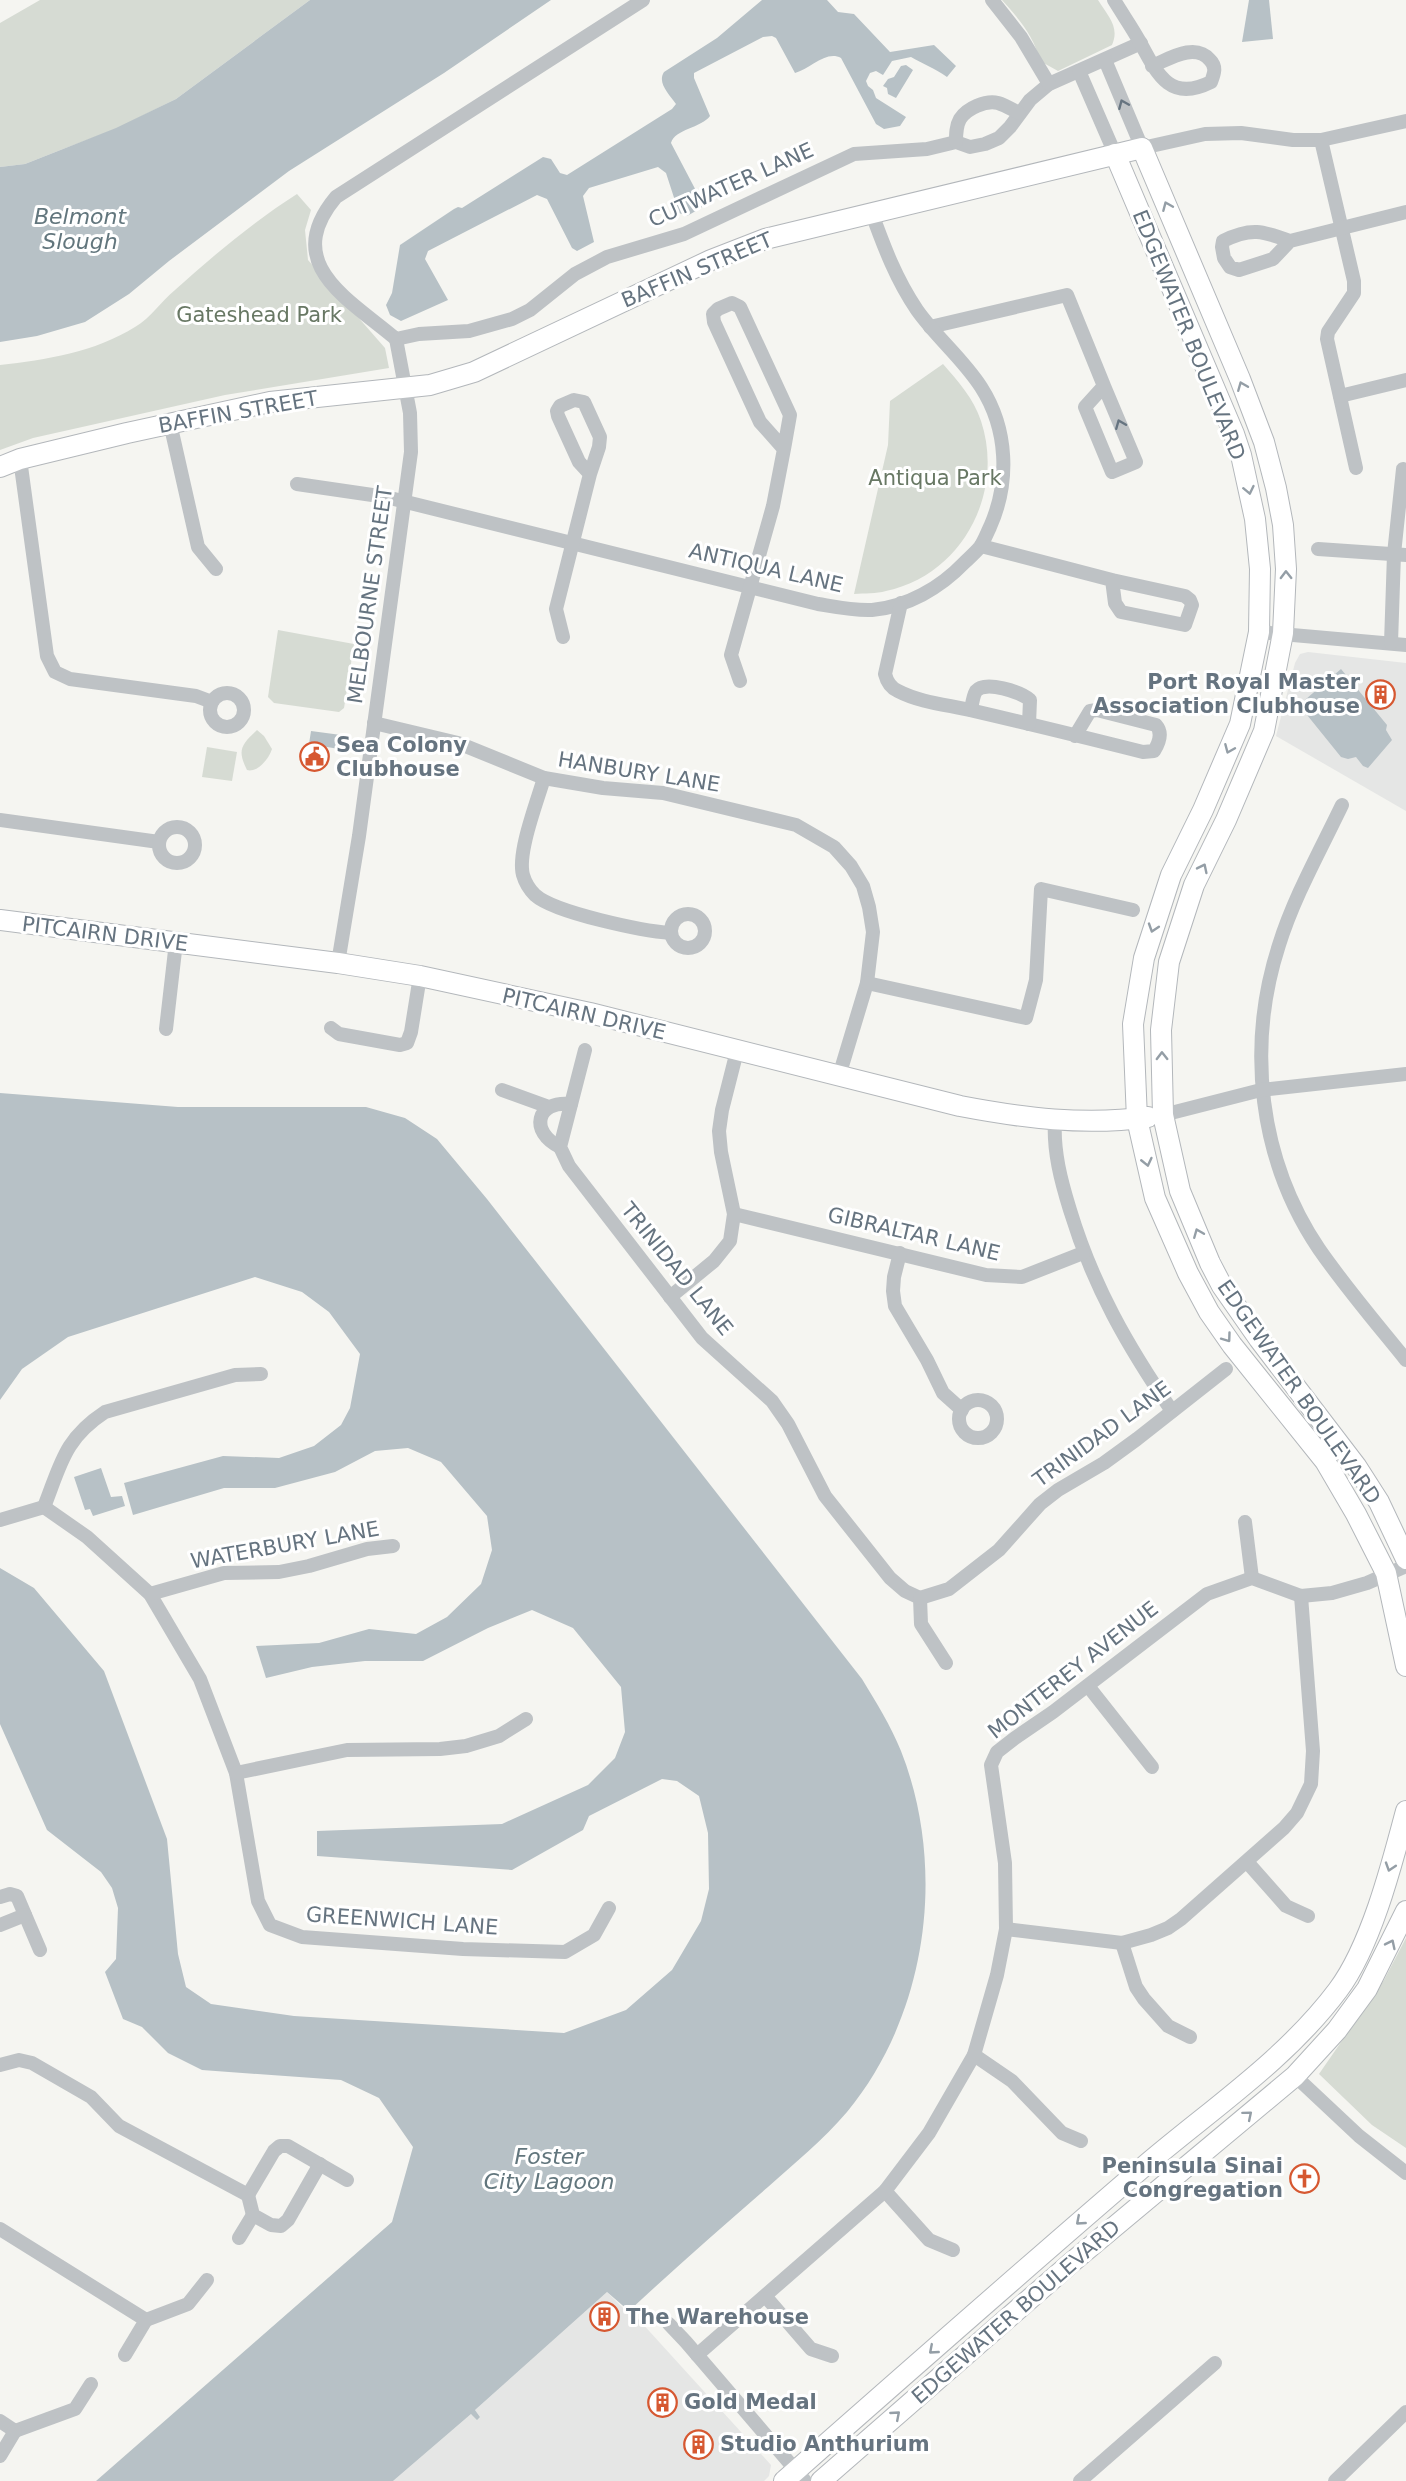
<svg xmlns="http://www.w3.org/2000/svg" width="1406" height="2481" font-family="'DejaVu Sans',sans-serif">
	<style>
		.built { fill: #e5e6e5 }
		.green { fill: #d6dbd3 }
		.water { fill: #b7c1c6 }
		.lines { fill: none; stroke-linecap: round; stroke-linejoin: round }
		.secondary-casing { stroke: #b3b7bb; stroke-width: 22 }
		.street { stroke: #bec2c5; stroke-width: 14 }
		.secondary { stroke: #fff; stroke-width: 20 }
		.oneway { stroke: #667480 }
		.oneway2 { stroke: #949ea6 }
		.labels { text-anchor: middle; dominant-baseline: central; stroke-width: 6; stroke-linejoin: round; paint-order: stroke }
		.street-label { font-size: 21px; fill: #667480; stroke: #fff }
		.park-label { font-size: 21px; fill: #687864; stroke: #fff }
		.poi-label { font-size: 21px; font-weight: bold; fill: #667480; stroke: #fff; text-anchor: start }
		.water-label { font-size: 22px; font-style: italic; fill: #62767d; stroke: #fff }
	</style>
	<rect width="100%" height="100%" fill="#f5f5f1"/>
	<g class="built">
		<path d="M1308,652L1406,663V811L1276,736L1295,663L1300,654Z"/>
		<path d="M607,2292L624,2309L630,2310L771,2465L769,2476L764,2481H393L471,2414L480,2417L475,2410Z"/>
	</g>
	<g class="green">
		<path d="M40,0H310L176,99L116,129L63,149L25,164L0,167V23Z"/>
		<path d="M1002,0H1098C1108,16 1120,27 1112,45L1058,71L1040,61C1034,36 1019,19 1002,0Z"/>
		<path d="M297,194L311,210L305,230L308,260L385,348L389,368L225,395L33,438L0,450V365C46,360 95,352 135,327C151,318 161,301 175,290C214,255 253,222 297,194Z"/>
		<path d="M943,364C958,381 974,399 981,421C1005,493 962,575 886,591C876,594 865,593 854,594L888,445L890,401Z"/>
		<path d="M278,630L354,644L344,708L339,712L274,703L268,697Z"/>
		<path d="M257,730L264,736L272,749C269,759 257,773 247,770C237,750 241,745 257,730Z"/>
		<path d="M207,747L237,752L232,781L202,777Z"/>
		<path d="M1406,1938V2148L1372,2125L1319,2074L1384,1980Z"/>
	</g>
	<g class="water">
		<path d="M310,0H551L444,73L289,171L169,261L129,294L85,322L37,336L0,342V167L25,164L63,149L116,128L176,99Z"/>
		<path d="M762,0H827L838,12L854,14L890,52L934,45L956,66L947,77C934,68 923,64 911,57L892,61L883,75L876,71L870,73L866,81L868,86L873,90L876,98L906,117L900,126L884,129L876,124L841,58C826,50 810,69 795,73L776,38L772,36L763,37L694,73V78L710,116C701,128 675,129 671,143L703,204L701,208L687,216L679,213L666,173L658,167L589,188L583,196L594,242L577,251L572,248L547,199L537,195L428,251L425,259L448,300L401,321L390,315L386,305L392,293L400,245L454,209L458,207L462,208L543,157L551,159L560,173L567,175L672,109L676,104C669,94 657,83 664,72L717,38Z"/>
		<path d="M1249,0H1269L1273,39L1242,42Z"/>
		<path d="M906,65L913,70L896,98L888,94L887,88L883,86L888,79L894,77L901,66Z"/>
		<path d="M1341,669L1387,725L1386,730L1392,740L1368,768L1363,766L1356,757L1348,759L1341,757L1299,705Z"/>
		<path d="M311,731L341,735L339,749L309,744Z"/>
		<path d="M0,1093L178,1107H366L405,1118L437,1139L487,1199L862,1679C876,1702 891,1726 901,1751C947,1868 928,2014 847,2112C823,2140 795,2163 768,2187C721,2228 674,2269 629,2311L607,2292L475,2410L480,2417L477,2420L471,2414L393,2481H96L392,2222L413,2147L379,2098L341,2080L202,2070L168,2053L142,2027L123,2019L105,1972L116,1959L118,1908L112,1888L101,1872L47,1830L0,1724V1568L34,1588L104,1671L167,1839L178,1954L186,1987L211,2004L294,2016L564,2033L626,2010L672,1970L701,1921L709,1889L708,1833L699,1796L677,1781L662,1779L589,1816L583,1830L512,1870L317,1856V1831L502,1824L588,1785L615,1758L625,1732L621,1687L573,1628L532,1610L488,1628L423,1661H365L312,1667L266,1678L256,1646L319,1643L369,1629L416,1634L447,1617L481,1584L492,1550L487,1516L441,1462L408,1448L375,1451L335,1472L275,1488H224L133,1515L124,1483L223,1456L279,1458L314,1446L341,1425L350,1408L360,1354L329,1312L302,1292L255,1277L68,1337L22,1369L0,1400Z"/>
		<path d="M101,1468L111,1497L122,1496L125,1506L93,1516L90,1509L85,1510L74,1477Z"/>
	</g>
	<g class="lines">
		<defs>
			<g id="secondary">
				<path d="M1115,154L1234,434L1241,455L1255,519L1260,569L1259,632L1240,724L1203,810L1171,875L1144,958L1133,1024L1137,1119L1155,1198L1188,1273L1209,1312L1232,1345L1325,1461L1356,1514L1386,1573L1406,1666"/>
				<path d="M0,467L20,459L127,433L270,402L430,385L474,372L711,260L765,239L1142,148L1240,379L1264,442L1276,488L1283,525L1286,569L1283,633L1264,731L1226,820L1194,885L1169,962L1161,1030L1163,1115L1180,1191L1210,1263L1222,1286L1259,1339L1356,1466L1379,1502L1406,1559"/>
				<path d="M0,920L338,963L420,976L590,1013L960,1106C1023,1118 1085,1126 1148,1117"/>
				<path d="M784,2481C902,2377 1021,2272 1141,2169C1207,2112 1285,2061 1338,1990C1371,1946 1392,1864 1406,1811"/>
				<path d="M821,2481L1071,2263L1295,2076L1337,2030L1367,1989L1406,1911"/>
			</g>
		</defs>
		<use href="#secondary" class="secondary-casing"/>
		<g class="street">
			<path d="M643,0L336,197C280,264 349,299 396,339L419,334L469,331L512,319L530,310L575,274L607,257L684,234L854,154L927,149L956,142L970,147L985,144L999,138L1010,127L1030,100L1049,84L1141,43"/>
			<path d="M992,0L1021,37L1049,84"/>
			<path d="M1114,0C1123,15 1133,29 1141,44C1158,76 1171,102 1211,82C1214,74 1217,67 1210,60C1195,42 1169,59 1152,66"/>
			<path d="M1105,60L1142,148L1205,134L1241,133L1293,140H1321L1406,121"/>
			<path d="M1079,71L1115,154"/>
			<path d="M1321,140L1354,281V293L1328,332L1327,339L1356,468"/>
			<path d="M956,142C956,134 956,126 960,119C967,108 986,100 998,103C1005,105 1013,110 1019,113"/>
			<path d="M1290,241C1263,231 1251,227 1223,241L1222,247L1224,258L1230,267L1239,270L1273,259L1290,241L1406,212"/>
			<path d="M930,327L1067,295L1104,386L1085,407L1112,472L1136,462L1104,386"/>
			<path d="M1340,396L1406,380"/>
			<path d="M170,423L198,547L216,569"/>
			<path d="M20,459L47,656L55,672L70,679L196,696L212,702"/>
			<path d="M297,484L386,497L818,604C836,607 855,611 872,610C907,607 940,588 964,563C969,558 975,553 980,547C984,541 987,533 990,527C1010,482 1008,429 981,387C963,359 936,337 917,310C896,279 884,247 871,211"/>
			<path d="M981,546L1112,580L1185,596L1190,600L1192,605L1185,625L1121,612L1115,603L1112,580"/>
			<path d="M1318,549L1406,555"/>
			<path d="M901,603L885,674C887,682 891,688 898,691C921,703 950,705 974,711C1030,724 1087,738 1143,752L1154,751C1159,743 1163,733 1156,725L1097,710L1090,711L1075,736"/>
			<path d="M1259,632L1406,645"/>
			<path d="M563,637L556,609L590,474L599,447L600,437L584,402L574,400L560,406L557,411L558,416L579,462L590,474"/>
			<path d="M1391,643L1394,554L1403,469"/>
			<path d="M740,681L731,655L773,506L784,449L760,422L714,322L713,314L718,309L732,303L740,307L790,415L784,449"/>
			<circle cx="227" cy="710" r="17"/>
			<path d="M971,710C972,704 973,696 976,691C985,680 1021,692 1030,700L1029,724"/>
			<path d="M374,723L458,743L544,778L603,788L663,793L796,825L834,847L851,866L863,886L869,907L873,932L867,983L839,1076"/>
			<path d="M544,778C537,802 517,853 523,875C525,882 530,890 535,895C555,913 643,931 671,933"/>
			<path d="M1342,805C1320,851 1294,897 1279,945C1246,1047 1259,1160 1319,1249C1346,1288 1377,1324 1406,1360"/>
			<path d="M0,820L159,842"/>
			<circle cx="177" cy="845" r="18"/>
			<circle cx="688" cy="931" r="17"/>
			<path d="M338,963L359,836L411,452L410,413L396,339"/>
			<path d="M867,983L1026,1018L1036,980L1041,889L1133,910"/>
			<path d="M331,1028L339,1034L400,1045L407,1043L411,1032L420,976"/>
			<path d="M166,1029L176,942"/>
			<path d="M585,1050L560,1147L569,1166L702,1338L772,1401L788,1424L825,1496L890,1578L905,1591L920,1598L921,1624L946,1663"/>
			<path d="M502,1090L549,1107"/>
			<path d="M1163,1115L1261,1090L1406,1074"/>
			<path d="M1055,1120C1053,1151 1061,1181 1070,1210C1093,1286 1128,1347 1172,1411"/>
			<path d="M560,1147C529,1132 536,1100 571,1104"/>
			<path d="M734,1214L986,1275L1022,1277L1083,1253"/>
			<path d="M900,1253L894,1277L893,1291L895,1306L927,1360L943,1393L962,1410"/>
			<path d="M670,1297L714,1261L730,1241L734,1214L721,1152L719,1131L722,1110L737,1051"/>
			<circle cx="978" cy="1419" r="19"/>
			<path d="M44,1507L87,1537L150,1594L200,1679L236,1773L258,1901L270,1925L302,1937L463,1949L565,1952L594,1935L609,1908"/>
			<path d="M44,1507C61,1464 64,1439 105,1412L235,1375L261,1374"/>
			<path d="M0,1520L44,1507"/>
			<path d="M1245,1522L1252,1578"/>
			<path d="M150,1594L224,1573L279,1572L309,1566L367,1549L393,1546"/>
			<path d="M920,1598L949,1589L999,1550L1040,1504L1058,1490L1104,1463L1137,1439L1226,1369"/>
			<path d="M1088,1686L1152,1767"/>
			<path d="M236,1773L347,1750L440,1749L466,1746L499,1736L526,1719"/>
			<path d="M1248,1863L1286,1906L1308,1916"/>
			<path d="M0,1897L10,1894L17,1896L40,1950"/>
			<path d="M0,1925L25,1915"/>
			<path d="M1006,1929L1122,1943L1151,1935L1168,1928L1181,1919L1284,1828L1297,1813L1311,1784L1313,1751L1301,1596"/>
			<path d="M1122,1943L1136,1987L1144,1999L1168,2026L1190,2037"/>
			<path d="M974,2055L1012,2081L1062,2133L1081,2141"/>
			<path d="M0,2065L19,2060L32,2063L91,2097L119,2126L248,2195L274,2151L280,2146H288L347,2180"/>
			<path d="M1295,2076L1359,2136L1406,2173"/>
			<path d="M885,2191L929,2240L953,2250"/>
			<path d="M248,2195L253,2215L271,2225L281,2226L288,2220L320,2164"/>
			<path d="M0,2229L146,2320"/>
			<path d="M239,2238L253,2215"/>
			<path d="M766,2297L811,2349L832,2356"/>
			<path d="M669,2324L686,2342L805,2481"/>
			<path d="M125,2355L146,2320L188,2304L207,2280"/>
			<path d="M697,2355L885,2191L929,2133L974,2055L997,1975L1006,1929L1005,1863L991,1765L997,1752L1015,1738L1053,1712L1207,1594L1252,1578L1301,1596L1332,1593L1367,1583L1406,1566"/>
			<path d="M0,2421L15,2431L75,2409L91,2384"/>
			<path d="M0,2456L15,2431"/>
			<path d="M1080,2481L1215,2363"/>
			<path d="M1335,2481L1406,2412"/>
		</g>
		<use href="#secondary" class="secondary"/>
	</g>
	<defs><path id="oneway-chevron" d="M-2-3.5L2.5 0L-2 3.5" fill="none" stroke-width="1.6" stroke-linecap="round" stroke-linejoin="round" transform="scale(1.5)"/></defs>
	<g class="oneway">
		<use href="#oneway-chevron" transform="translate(1123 104) rotate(-113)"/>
		<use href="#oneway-chevron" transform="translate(1120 424) rotate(-112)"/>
	</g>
	<g class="oneway2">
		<use href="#oneway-chevron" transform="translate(1167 206) rotate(-113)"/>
		<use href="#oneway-chevron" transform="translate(1242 386) rotate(-112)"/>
		<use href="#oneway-chevron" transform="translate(1249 490) rotate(78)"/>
		<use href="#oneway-chevron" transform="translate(1286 575) rotate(-91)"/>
		<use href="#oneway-chevron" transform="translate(1229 749) rotate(113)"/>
		<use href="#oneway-chevron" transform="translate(1203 868) rotate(-64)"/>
		<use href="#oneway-chevron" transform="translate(1153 928) rotate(108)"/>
		<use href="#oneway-chevron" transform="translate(1162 1056) rotate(-91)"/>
		<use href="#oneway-chevron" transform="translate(1147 1162) rotate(77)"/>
		<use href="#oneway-chevron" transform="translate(1198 1233) rotate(-112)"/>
		<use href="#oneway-chevron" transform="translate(1227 1338) rotate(54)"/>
		<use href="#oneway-chevron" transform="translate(1390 1867) rotate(108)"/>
		<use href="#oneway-chevron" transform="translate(1391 1944) rotate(-64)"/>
		<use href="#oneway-chevron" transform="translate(1248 2115) rotate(-40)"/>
		<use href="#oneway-chevron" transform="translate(1080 2221) rotate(139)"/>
		<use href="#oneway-chevron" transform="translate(933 2350) rotate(139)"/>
		<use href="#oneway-chevron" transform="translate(896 2415) rotate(-41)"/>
	</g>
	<defs>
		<symbol id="building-ring" viewBox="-11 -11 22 22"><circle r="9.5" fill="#fff" stroke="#d65831" stroke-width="1.5"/><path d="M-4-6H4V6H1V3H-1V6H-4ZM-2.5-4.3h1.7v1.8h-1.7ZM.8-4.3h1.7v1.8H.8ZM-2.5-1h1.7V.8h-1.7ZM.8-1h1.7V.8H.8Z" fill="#d65831"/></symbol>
		<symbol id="civic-ring" viewBox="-11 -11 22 22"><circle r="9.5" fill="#fff" stroke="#d65831" stroke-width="1.5"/><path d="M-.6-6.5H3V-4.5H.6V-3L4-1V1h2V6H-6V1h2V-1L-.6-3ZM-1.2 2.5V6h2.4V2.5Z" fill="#d65831"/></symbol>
		<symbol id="church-ring" viewBox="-11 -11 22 22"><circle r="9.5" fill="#fff" stroke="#d65831" stroke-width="1.5"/><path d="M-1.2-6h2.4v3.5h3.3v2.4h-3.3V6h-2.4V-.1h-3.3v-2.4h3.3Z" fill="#d65831"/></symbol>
	</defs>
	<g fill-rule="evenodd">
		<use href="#building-ring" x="1364" y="678" width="33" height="33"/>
		<use href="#civic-ring" x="298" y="740" width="33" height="33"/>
		<use href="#church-ring" x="1288" y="2162" width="33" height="33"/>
		<use href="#building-ring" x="588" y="2300" width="33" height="33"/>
		<use href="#building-ring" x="646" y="2386" width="33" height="33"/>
		<use href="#building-ring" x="682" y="2428" width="33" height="33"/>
	</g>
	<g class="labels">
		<g class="street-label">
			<text transform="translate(731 185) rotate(-24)">CUTWATER LANE</text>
			<text transform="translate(697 270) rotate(-23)">BAFFIN STREET</text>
			<text transform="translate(1189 335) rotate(68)">EDGEWATER BOULEVARD</text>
			<text transform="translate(238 412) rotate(-10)">BAFFIN STREET</text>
			<text transform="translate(766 568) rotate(13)">ANTIQUA LANE</text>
			<text transform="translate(370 595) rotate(-82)">MELBOURNE STREET</text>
			<text transform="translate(639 772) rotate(9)">HANBURY LANE</text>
			<text transform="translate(105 934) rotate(7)">PITCAIRN DRIVE</text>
			<text transform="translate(584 1014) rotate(13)">PITCAIRN DRIVE</text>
			<text transform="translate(914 1234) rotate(13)">GIBRALTAR LANE</text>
			<text transform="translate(677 1269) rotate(51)">TRINIDAD LANE</text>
			<text transform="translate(1299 1392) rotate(55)">EDGEWATER BOULEVARD</text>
			<text transform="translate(1102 1434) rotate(-36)">TRINIDAD LANE</text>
			<text transform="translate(285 1545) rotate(-10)">WATERBURY LANE</text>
			<text transform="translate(1073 1670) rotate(-38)">MONTEREY AVENUE</text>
			<text transform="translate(402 1921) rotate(4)">GREENWICH LANE</text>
			<text transform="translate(1016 2312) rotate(-41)">EDGEWATER BOULEVARD</text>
		</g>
		<g class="park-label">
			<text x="259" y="315">Gateshead Park</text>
			<text x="935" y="478">Antiqua Park</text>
		</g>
		<g class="poi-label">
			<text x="1360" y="682" text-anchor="end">Port Royal Master<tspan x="1360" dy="24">Association Clubhouse</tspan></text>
			<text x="336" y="745">Sea Colony<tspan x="336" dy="24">Clubhouse</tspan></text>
			<text x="1283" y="2166" text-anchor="end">Peninsula Sinai<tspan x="1283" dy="24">Congregation</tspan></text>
			<text x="626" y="2317">The Warehouse</text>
			<text x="684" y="2402">Gold Medal</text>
			<text x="720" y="2444">Studio Anthurium</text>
		</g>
		<g class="water-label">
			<text x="80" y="216">Belmont<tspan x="80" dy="25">Slough</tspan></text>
			<text x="549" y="2156">Foster<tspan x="549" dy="25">City Lagoon</tspan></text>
		</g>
	</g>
</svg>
